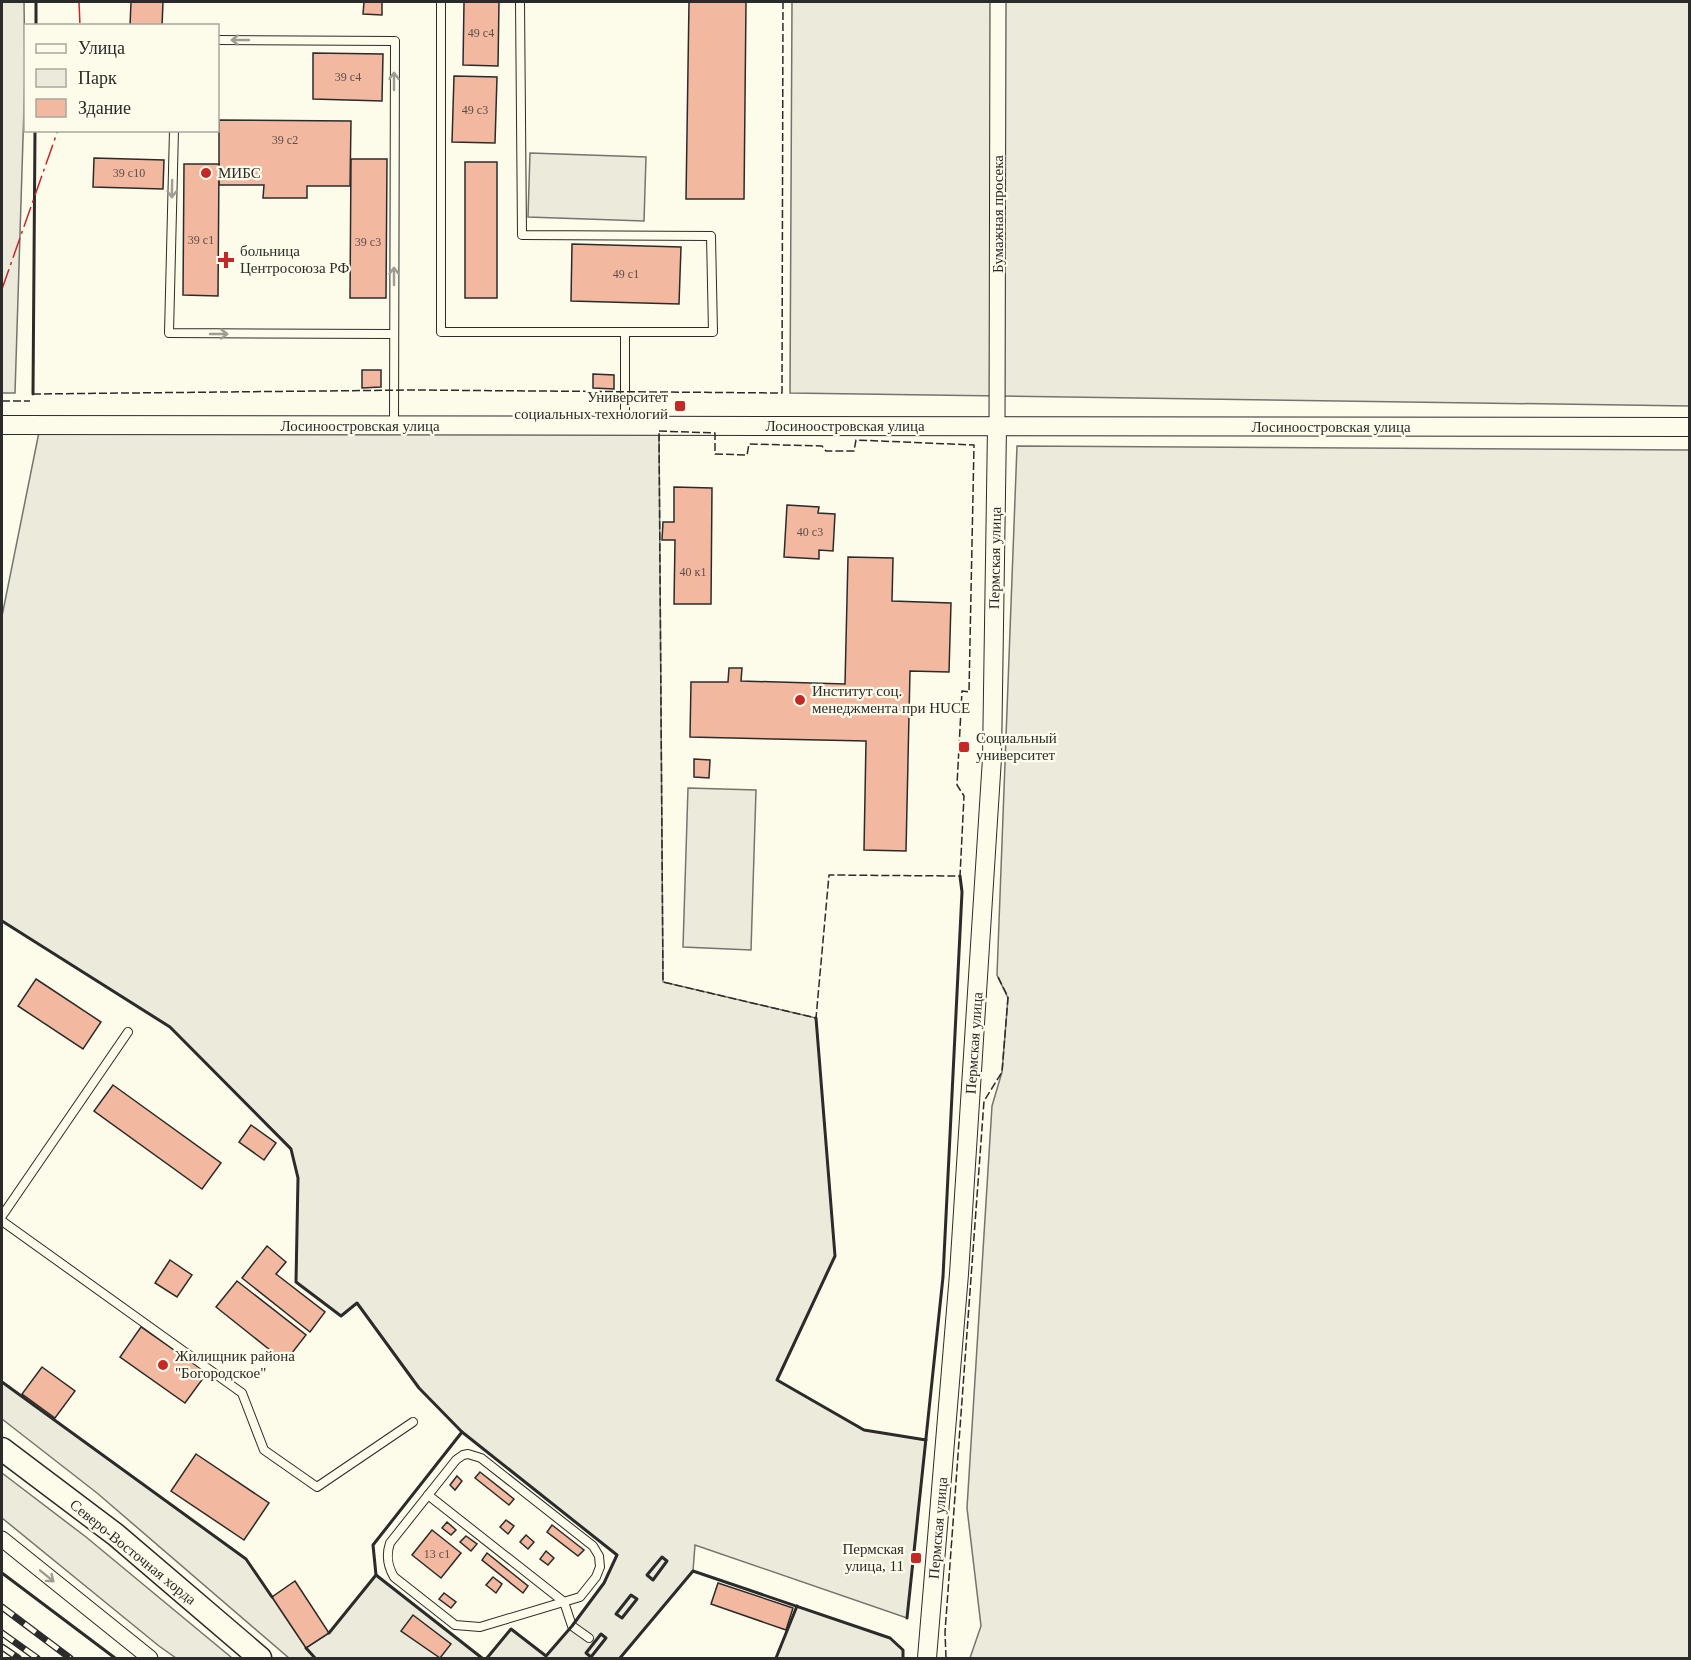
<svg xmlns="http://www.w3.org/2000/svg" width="1691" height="1660" font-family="'Times New Roman',serif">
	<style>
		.green { fill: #ecebdb; stroke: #74746e; stroke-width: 1.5 }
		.parking { fill: #eceadb; stroke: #74746e; stroke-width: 1.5 }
		.building { fill: #f2b8a0; stroke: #2b2b2b; stroke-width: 1.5 }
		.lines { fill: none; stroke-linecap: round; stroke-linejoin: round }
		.service-casing { stroke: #2b2b2b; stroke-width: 10 }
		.minor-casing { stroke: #2b2b2b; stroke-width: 17 }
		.tertiary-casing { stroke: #2b2b2b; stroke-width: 20 }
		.primary-casing { stroke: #2b2b2b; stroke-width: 25 }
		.service { stroke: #fdfbea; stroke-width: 8 }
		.minor { stroke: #fdfbea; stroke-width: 15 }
		.tertiary { stroke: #fdfbea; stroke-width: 18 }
		.primary { stroke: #fdfbea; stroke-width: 22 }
		.rail-casing { stroke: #2b2b2b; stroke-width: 7 }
		.rail { stroke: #fdfbea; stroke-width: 4.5; stroke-dasharray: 14; stroke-linecap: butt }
		.fence { stroke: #2b2b2b; stroke-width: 1.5; stroke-dasharray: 8 3; stroke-linecap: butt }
		.wall { stroke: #2b2b2b; stroke-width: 3 }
		.power { stroke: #c62828; stroke-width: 1.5; stroke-dasharray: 21 4.5 3 4.5; stroke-linecap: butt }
		.oneway { stroke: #9e9d94 }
		.poi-dot { fill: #c62828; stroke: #fdfbea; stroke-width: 2 }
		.labels { text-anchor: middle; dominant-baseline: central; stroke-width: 4.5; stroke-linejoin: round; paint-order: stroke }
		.number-label { font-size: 12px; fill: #5d4e48 }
		.poi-label { font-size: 15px; fill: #2b2b2b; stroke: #fdfbea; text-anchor: start }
		.street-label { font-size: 15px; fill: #2b2b2b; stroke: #fdfbea }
	</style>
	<rect width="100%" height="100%" fill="#fdfbea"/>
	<g class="green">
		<path d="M2,2H24L25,75L15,393H2Z"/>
		<path d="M792,2H1689V406L790,393Z"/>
		<path d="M530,153L646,157L644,221L528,217Z"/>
		<path d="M659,431L663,982L816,1018L835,1256L777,1380L864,1430L926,1440L907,1618L695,1545L693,1571L620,1658H487L511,1629L546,1656L572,1626L604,1583L617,1555L462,1432L419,1388L357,1303L341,1316L296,1282L298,1178L291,1148L170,1027L2,921V616L39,432Z"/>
		<path d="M1017,446L1689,450V1658H970L981,1626L967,1508L992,1106L1002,1072L1008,998L997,975Z"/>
		<path d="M688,788L756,790L751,950L683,947Z"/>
		<path d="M2,1382L246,1559L306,1648L329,1633L376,1575L482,1658H289L97,1493L2,1419Z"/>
		<path d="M2,1473L86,1537L232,1658H176L159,1646L2,1518Z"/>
	</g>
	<path class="parking" d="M797,1606L890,1638L903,1650V1658H776Z"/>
	<g class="building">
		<path d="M131,2H163L162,26H130Z"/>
		<path d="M364,2H382V15L363,14Z"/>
		<path d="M464,2H499L498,66L463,65Z"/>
		<path d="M689,2H746L744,199H686Z"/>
		<path d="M313,53L383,54L382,101L313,99Z"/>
		<path d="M454,76L497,77L495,143L452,142Z"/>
		<path d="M219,120L351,121L350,186H307V198H263L264,185H219Z"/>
		<path d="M94,158L164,160L163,189L93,187Z"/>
		<path d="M351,159H387L386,298H350Z"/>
		<rect x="465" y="162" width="32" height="136"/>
		<path d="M184,164H219L218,296L183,295Z"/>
		<path d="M572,244L681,247L679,304L571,301Z"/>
		<path d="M362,370H381V387L362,388Z"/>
		<path d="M593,374L614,375V389L593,388Z"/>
		<path d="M674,487L712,488L711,604H674L675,540H662L663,522H674Z"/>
		<path d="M787,505L819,507L818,513L835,514L833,551L819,550V559L784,557Z"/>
		<path d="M848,557L893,558L892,601L951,603L949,672L910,671L906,851L864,850L866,741L690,737L691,682H728L729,668H742L741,681L845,684Z"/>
		<path d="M694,759L710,760L709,778L694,777Z"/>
		<path d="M36,979L101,1022L83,1049L18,1006Z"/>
		<path d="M113,1085L221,1163L202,1189L94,1111Z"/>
		<path d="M251,1125L276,1143L264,1160L239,1142Z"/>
		<path d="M267,1246L286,1262L276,1274L325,1312L310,1332L242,1278Z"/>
		<path d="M170,1260L192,1275L177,1297L155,1283Z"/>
		<path d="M237,1281L306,1335L285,1362L216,1307Z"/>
		<path d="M141,1327L207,1373L185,1403L120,1357Z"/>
		<path d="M42,1367L75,1391L55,1418L22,1394Z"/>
		<path d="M196,1454L269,1503L244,1540L171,1491Z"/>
		<path d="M480,1472L514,1499L509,1505L475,1478Z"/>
		<path d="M457,1476L462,1481L455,1490L450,1485Z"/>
		<path d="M506,1520L514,1526L508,1534L500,1527Z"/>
		<path d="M447,1522L456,1530L451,1535L442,1528Z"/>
		<path d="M552,1525L584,1550L578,1556L547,1532Z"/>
		<path d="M432,1530L461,1553L441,1578L412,1555Z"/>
		<path d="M526,1535L534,1542L528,1549L520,1542Z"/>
		<path d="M466,1536L477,1544L471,1551L460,1542Z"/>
		<path d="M546,1551L554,1558L548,1565L540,1559Z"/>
		<path d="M487,1553L528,1586L523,1593L482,1560Z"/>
		<path d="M493,1577L502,1584L496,1593L486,1585Z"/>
		<path d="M295,1581L329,1633L306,1648L272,1597Z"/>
		<path d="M718,1583L793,1608L786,1630L711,1604Z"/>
		<path d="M444,1593L456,1602L451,1608L439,1599Z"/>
		<path d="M413,1615L451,1644L440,1658L401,1631Z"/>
	</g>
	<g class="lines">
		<defs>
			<g id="service">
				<path d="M441,2V332H713L711,236L522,235L520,2"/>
				<path d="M218,40L395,41L394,426"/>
				<path d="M174,130L169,333L394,334"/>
				<path d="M625,424V333"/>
				<path d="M2,1216L128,1032"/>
				<path d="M2,1221L242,1393L264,1450L317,1487L413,1422"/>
				<path d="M468,1454L481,1458L593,1546L599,1556L600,1567L596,1577L580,1597L480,1627L455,1625L394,1577C387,1565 386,1555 390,1543L456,1460L463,1455Z"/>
				<path d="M428,1495L564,1602L572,1626L589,1638"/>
			</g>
			<g id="minor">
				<path d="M997,427L998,2"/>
				<path d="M2,1539L150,1658"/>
			</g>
			<g id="tertiary">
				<path d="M2,425L1690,427"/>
				<path d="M927,1658L959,1274L992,758L997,427"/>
			</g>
			<path id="primary" d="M2,1449L116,1535L260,1658"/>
		</defs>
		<use href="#service" class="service-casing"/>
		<use href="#minor" class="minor-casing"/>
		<use href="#tertiary" class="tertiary-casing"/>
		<use href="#primary" class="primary-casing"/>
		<use href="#service" class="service"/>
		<use href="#minor" class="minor"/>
		<use href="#tertiary" class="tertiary"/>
		<use href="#primary" class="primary"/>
		<defs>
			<g id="rail">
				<path d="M2,1607L70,1658"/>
				<path d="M2,1633L37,1658"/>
				<path d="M2,1647L18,1658"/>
			</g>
		</defs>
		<use href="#rail" class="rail-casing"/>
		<use href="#rail" class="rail"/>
		<g class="fence">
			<path d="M33,394L415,390L782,393L783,2"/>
			<path d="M2,401H30"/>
			<path d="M659,431L715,433V454L747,455L749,444L822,446L826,451H854L856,440L974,445L969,692L962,691L957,785L964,796L960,876L829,875L816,1018L663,982Z"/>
			<path d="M946,1658L945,1632L984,1101L1002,1072L1008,997L997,975"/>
		</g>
		<g class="wall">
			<path d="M36,26V2"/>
			<path d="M33,394L35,130"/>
			<path d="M2,921L170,1027L291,1149L298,1178L296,1282L341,1316L357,1303L419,1388L462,1432L617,1555L604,1583L572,1626L546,1656L511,1629L487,1658"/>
			<path d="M816,1018L835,1256L777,1380L864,1430L926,1440"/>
			<path d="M2,1382L246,1559L272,1597"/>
			<path d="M662,1557L667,1561L653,1580L647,1575Z"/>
			<path d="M2,1573L115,1658"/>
			<path d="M376,1575L482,1658"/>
			<path d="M631,1595L637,1599L622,1618L616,1614Z"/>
			<path d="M907,1618L943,1277L962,892L960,876"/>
			<path d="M329,1633L376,1575L373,1545L462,1432"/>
			<path d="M601,1634L606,1638L591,1657L586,1653Z"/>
			<path d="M306,1648L315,1658"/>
			<path d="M620,1658L693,1571L890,1638L903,1650V1658"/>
			<path d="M776,1658L797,1606"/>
		</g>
		<g class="power">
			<path d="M79,2L80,26"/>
			<path d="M2,289L58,130"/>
		</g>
	</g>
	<defs><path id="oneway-shaft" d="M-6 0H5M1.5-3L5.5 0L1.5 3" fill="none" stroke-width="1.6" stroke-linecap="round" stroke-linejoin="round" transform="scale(1.5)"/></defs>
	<g class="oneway">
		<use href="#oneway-shaft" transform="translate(240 40) rotate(-180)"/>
		<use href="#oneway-shaft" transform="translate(394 81) rotate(-90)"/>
		<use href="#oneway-shaft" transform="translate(172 189) rotate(91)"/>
		<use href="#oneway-shaft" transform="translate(394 276) rotate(-90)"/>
		<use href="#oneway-shaft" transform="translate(219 334)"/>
		<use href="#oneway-shaft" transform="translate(47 1576) rotate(39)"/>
	</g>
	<g class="poi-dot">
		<circle cx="206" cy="173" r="6"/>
		<path d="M223 251h6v6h6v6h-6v6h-6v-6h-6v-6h6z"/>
		<rect x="674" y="400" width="12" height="12" rx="3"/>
		<circle cx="800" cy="700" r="6"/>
		<rect x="958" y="741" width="12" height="12" rx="3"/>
		<circle cx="163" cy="1365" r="6"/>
		<rect x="910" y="1552" width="12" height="12" rx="3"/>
	</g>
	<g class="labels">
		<g class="number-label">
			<text x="481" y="33">49 с4</text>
			<text x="348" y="77">39 с4</text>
			<text x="475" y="110">49 с3</text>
			<text x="285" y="140">39 с2</text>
			<text x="129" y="173">39 с10</text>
			<text x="201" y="240">39 с1</text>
			<text x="368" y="242">39 с3</text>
			<text x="626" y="274">49 с1</text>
			<text x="810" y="532">40 с3</text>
			<text x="693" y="572">40 к1</text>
			<text x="437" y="1554">13 с1</text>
		</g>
		<g class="poi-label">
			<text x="218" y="173">МИБС</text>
			<text x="240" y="251">больница<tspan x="240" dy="17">Центросоюза РФ</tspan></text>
			<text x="668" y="397" text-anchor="end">Университет<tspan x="668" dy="17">социальных технологий</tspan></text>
			<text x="812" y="691">Институт соц.<tspan x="812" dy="17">менеджмента при HUCE</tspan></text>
			<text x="976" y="738">Социальный<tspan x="976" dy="17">университет</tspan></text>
			<text x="175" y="1356">Жилищник района<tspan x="175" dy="17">"Богородское"</tspan></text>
			<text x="904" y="1549" text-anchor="end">Пермская<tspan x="904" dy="17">улица, 11</tspan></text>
		</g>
		<g class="street-label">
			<text transform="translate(998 214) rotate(-90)">Бумажная просека</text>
			<text x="360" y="426">Лосиноостровская улица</text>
			<text x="845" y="426">Лосиноостровская улица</text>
			<text x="1331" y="427">Лосиноостровская улица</text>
			<text transform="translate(995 558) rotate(-89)">Пермская улица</text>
			<text transform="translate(974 1043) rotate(-86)">Пермская улица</text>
			<text transform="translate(938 1528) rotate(-85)">Пермская улица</text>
			<text transform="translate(133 1552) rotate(39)">Северо-Восточная хорда</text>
		</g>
	</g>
	<rect width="1691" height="1660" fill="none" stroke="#2b2b2b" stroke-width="6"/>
	<rect x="24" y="24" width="195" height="108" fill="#fdfbea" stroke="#a9a89e" stroke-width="1.5"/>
	<rect x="36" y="44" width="30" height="9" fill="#fdfbea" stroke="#a9a89e" stroke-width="1.5"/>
	<text x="78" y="54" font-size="18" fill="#2b2b2b">Улица</text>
	<rect x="36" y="69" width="30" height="18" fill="#ecebdb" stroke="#a9a89e" stroke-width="1.5"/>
	<text x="78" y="84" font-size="18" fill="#2b2b2b">Парк</text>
	<rect x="36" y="99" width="30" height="18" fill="#f2b8a0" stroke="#a9a89e" stroke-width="1.5"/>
	<text x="78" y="114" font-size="18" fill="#2b2b2b">Здание</text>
</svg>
